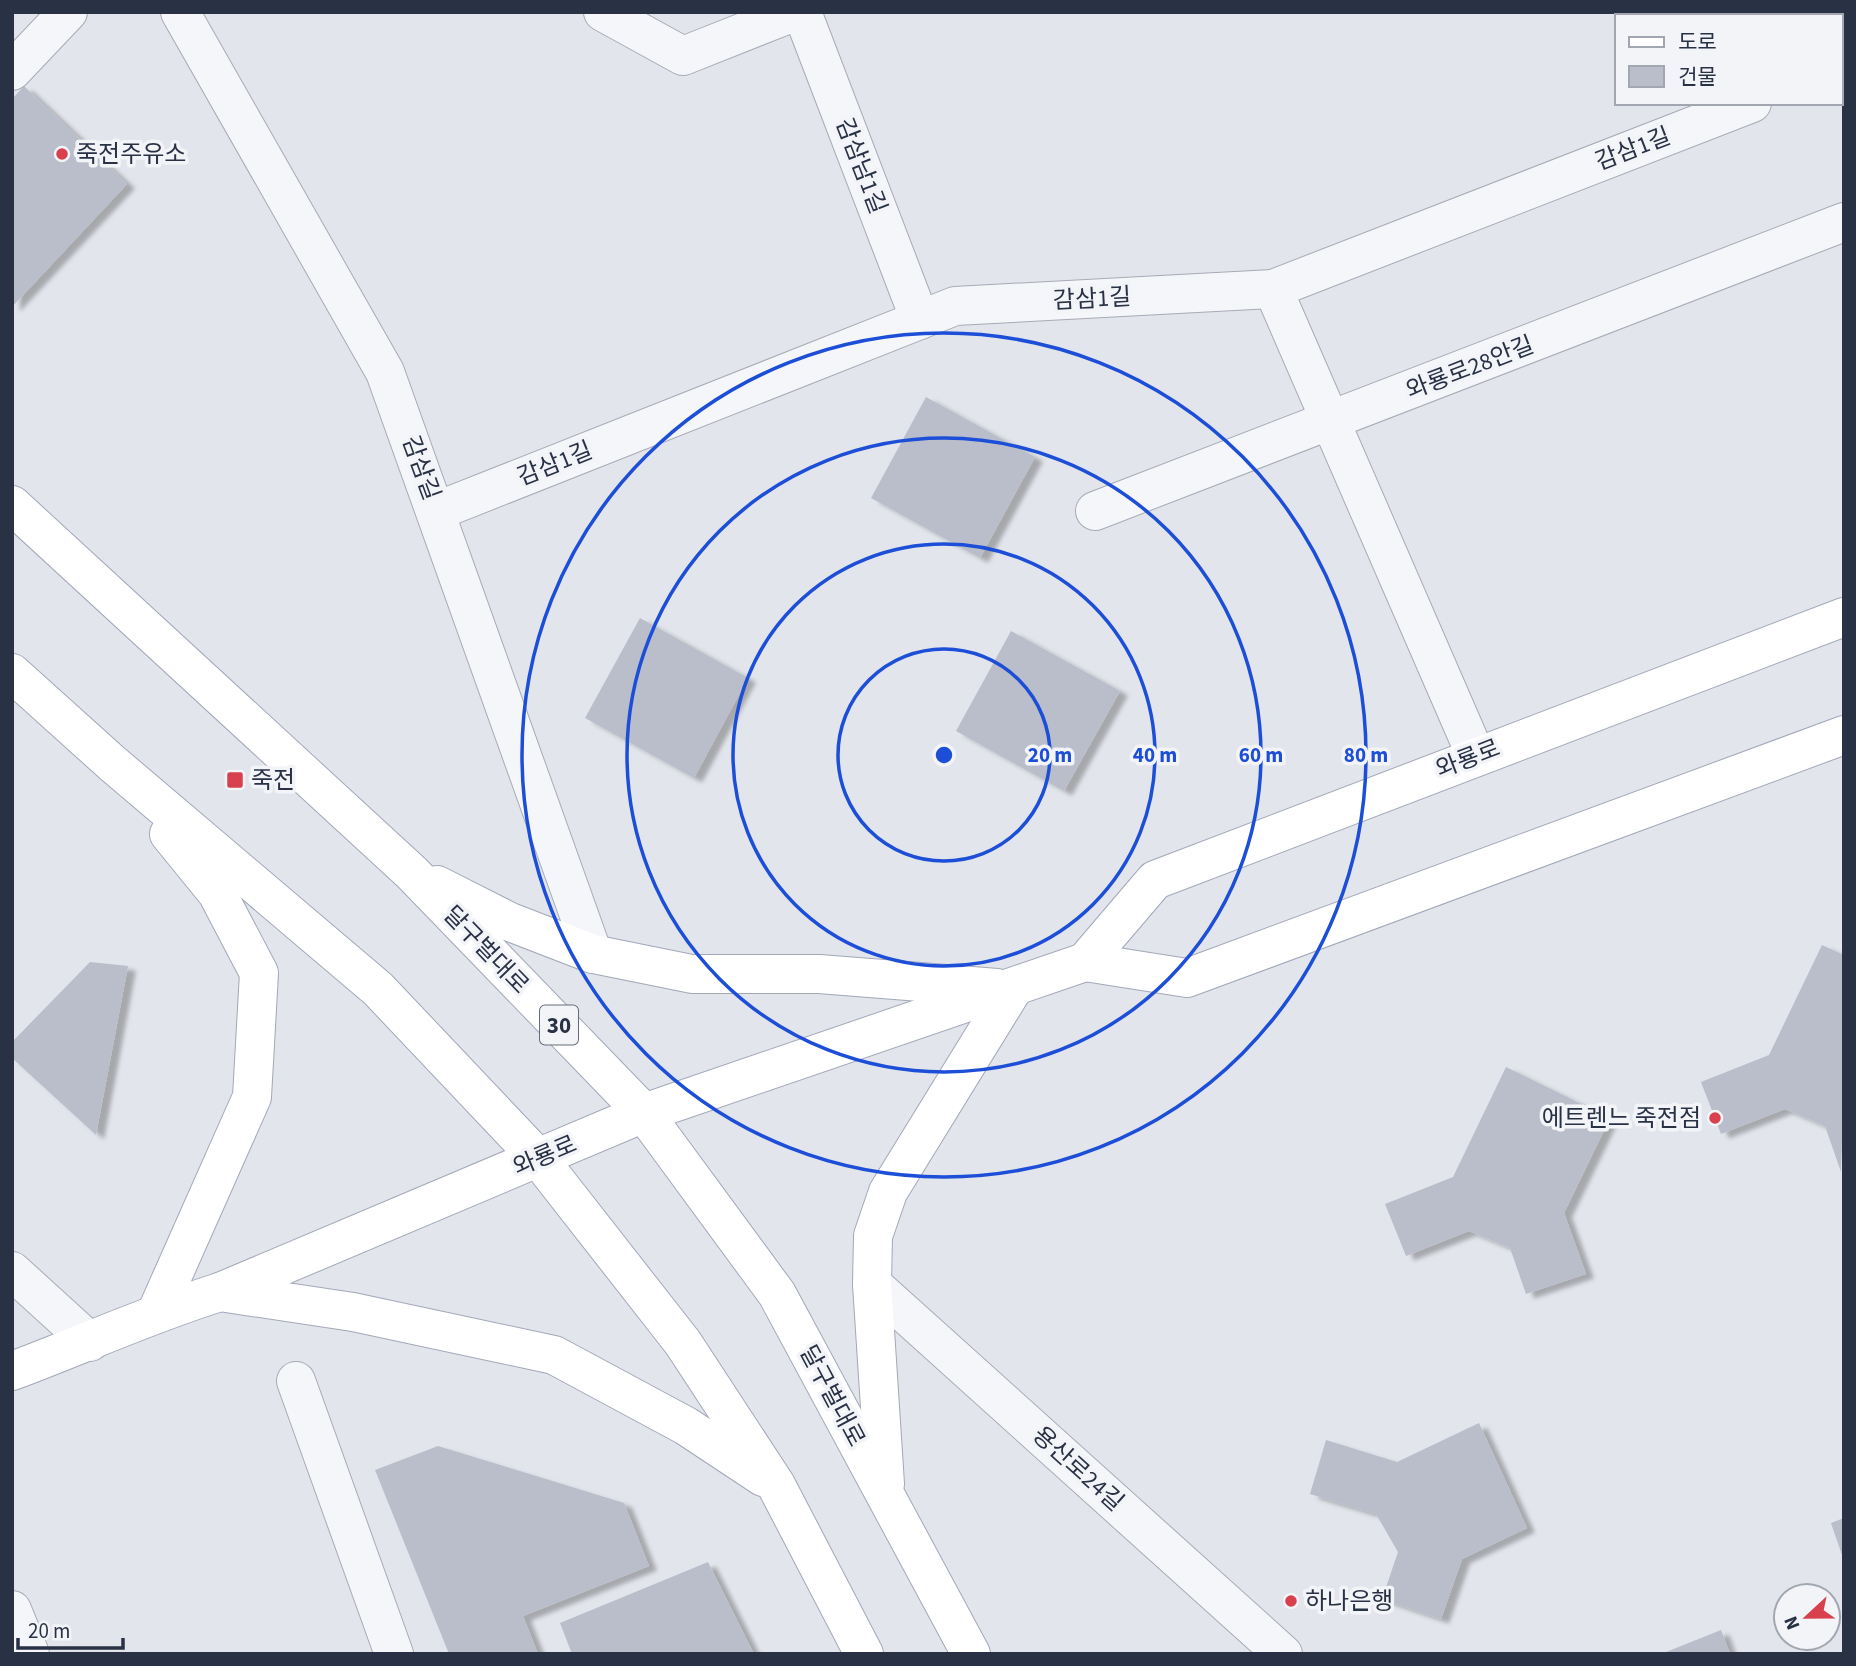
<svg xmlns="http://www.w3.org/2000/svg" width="1856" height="1666" font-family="'Source Sans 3','Noto Sans KR',sans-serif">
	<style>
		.building { fill: #b9beca; filter: url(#shadow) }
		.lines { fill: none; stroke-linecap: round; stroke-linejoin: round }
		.minor-casing { stroke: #a7abb6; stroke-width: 40 }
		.major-casing { stroke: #a1a8b8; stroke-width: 40 }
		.minor { stroke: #f5f6f9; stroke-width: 38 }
		.major { stroke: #fff; stroke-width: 38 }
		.ring { fill: none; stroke: #1d4ed8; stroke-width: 3.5 }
		.poi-dot { fill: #d7404c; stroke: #f2f4f8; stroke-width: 2.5 }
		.labels { text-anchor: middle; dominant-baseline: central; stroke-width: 7; stroke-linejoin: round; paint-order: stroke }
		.shield { fill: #f2f4f8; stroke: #656c7b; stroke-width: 2 }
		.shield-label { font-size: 23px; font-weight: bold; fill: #293145 }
		.street-label { font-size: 24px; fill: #293145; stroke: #f2f4f8 }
		.poi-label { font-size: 24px; fill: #293145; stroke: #f2f4f8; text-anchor: start }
		.centre { fill: #1d4ed8; stroke: #f2f4f8; stroke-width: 3.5 }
		.ring-label { font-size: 21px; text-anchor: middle; font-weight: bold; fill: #1d4ed8; stroke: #f2f4f8; stroke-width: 7; stroke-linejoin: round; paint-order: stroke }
	</style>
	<defs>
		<filter id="shadow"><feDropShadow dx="8" dy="4.5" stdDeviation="2" flood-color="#0004"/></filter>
	</defs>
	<rect width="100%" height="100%" fill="#e2e5eb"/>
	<g class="building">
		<path d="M24,86L127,184L12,307V99Z"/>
		<path d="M926,397L1035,457L980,558L871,498Z"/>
		<path d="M640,618L748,678L694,778L585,718Z"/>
		<path d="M1011,631L1120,691L1064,791L956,731Z"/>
		<path d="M1822,945L1844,955L1841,1172L1825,1126L1785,1109L1721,1134L1701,1082L1769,1055Z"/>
		<path d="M90,962L128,966L96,1135L12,1058V1042Z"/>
		<path d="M1506,1067L1610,1118L1564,1213L1586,1274L1526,1294L1510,1248L1469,1231L1406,1256L1385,1204L1453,1177Z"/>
		<path d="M1479,1423L1527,1528L1462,1559L1441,1619L1382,1599L1398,1552L1376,1514L1310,1494L1326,1440L1397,1462Z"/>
		<path d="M438,1446L624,1503L649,1566L523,1616L538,1654H449L375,1470Z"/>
		<path d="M1844,1518V1558H1843L1831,1523Z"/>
		<path d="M708,1562L754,1654H572L560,1623Z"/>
		<path d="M1721,1630L1730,1654H1661Z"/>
	</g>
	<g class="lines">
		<defs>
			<g id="minor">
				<path d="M180,12L385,372L593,954"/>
				<path d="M603,12L683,56L794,12"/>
				<path d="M802,12L920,320"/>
				<path d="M1840,69L1844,68"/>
				<path d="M12,71L68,12"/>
				<path d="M1273,289L1476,756"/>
				<path d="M437,511L955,306L1273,289L1752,103"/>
				<path d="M1095,511L1844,222"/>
				<path d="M12,1271L90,1342"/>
				<path d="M872,1284L1283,1654"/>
				<path d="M296,1381L394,1654"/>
				<path d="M12,1610L30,1654"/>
			</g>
			<g id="major">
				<path d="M12,505L412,873L644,1113L777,1294L971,1654"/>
				<path d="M12,673L113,764L378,989L539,1159L683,1343L776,1485L864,1654"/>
				<path d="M437,885L510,922L593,954L692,974H819L997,988"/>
				<path d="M1085,962L1187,978L1844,735"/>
				<path d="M220,1292L353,1312L554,1355L686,1426L763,1477"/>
				<path d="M157,1311L252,1097L259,973L217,893L169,834"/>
				<path d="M12,1371C82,1345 149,1314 220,1292L644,1113L1085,962L1155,880L1844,617"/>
				<path d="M885,1484L872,1284L873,1236L888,1192L1013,989"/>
			</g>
		</defs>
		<use href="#minor" class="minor-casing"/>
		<use href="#major" class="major-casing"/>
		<use href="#minor" class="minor"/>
		<use href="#major" class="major"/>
	</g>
	<g class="ring">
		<circle cx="944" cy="755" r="106"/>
		<circle cx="944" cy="755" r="211"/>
		<circle cx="944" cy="755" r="317"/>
		<circle cx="944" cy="755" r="422"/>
	</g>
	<g class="poi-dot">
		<circle cx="62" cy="154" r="7"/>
		<rect x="226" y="771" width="18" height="18" rx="3.5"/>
		<circle cx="1715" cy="1118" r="7"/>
		<circle cx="1291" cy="1601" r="7"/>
	</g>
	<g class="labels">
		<rect class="shield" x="540" y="1005.5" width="38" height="39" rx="5"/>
		<g class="shield-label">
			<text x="559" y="1025">30</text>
		</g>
		<g class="street-label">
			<text transform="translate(1633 149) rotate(-21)">감삼1길</text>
			<text transform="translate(861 166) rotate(69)">감삼남1길</text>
			<text transform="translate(1092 299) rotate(-3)">감삼1길</text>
			<text transform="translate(1470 368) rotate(-21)">와룡로28안길</text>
			<text transform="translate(555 464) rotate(-22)">감삼1길</text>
			<text transform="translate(421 468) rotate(70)">감삼길</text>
			<text transform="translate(1468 759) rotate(-21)">와룡로</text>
			<text transform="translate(486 950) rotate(46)">달구벌대로</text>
			<text transform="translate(545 1156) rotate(-23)">와룡로</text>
			<text transform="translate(832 1396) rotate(62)">달구벌대로</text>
			<text transform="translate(1078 1469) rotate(42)">용산로24길</text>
		</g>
		<g class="poi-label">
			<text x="76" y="154">죽전주유소</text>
			<text x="251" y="780">죽전</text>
			<text x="1701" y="1118" text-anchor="end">에트렌느 죽전점</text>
			<text x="1305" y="1601">하나은행</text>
		</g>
	</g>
	<circle cx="944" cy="755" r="10" class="centre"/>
	<g class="ring-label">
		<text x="1050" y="762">20 m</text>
		<text x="1155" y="762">40 m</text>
		<text x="1261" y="762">60 m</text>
		<text x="1366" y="762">80 m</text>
	</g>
	<rect width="1856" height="1666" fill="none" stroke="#293145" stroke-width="28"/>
	<rect x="1615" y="14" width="228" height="91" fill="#f2f4f8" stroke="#a2a6b0" stroke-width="2"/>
	<rect x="1629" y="37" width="35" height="10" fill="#ffffff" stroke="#a2a6b0" stroke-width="2"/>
	<text x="1678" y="49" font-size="21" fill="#293145">도로</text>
	<rect x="1629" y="66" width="35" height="21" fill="#b9beca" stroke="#a2a6b0" stroke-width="2"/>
	<text x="1678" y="84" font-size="21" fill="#293145">건물</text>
	<g transform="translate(1807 1617) rotate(248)"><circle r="33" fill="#f2f4f8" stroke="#a2a6b0" stroke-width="2"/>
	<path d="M0-5L12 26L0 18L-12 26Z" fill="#d7404c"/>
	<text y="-10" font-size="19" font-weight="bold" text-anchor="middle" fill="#293145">N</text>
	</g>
	<path d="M18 1638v10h105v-10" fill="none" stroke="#293145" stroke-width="3.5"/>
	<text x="28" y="1638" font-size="21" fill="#293145" stroke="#f2f4f8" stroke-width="5" paint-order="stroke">20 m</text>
</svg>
